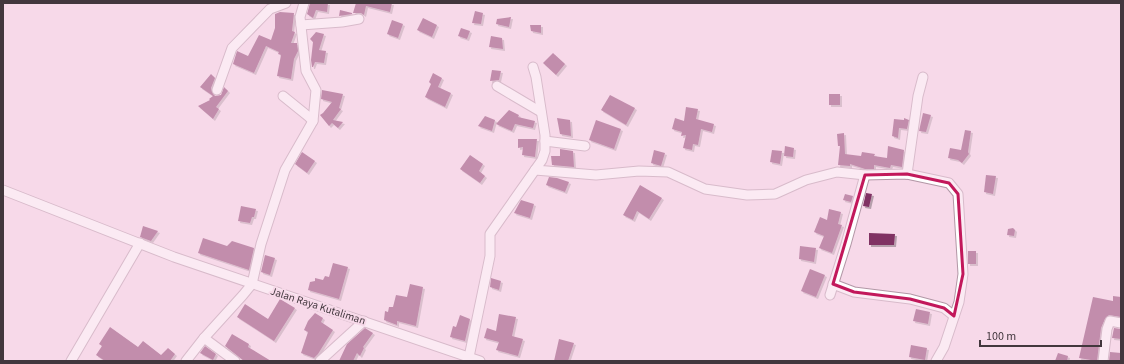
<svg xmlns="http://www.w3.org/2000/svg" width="1124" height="364" font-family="'Source Sans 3',sans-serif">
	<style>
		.building { fill: #803363; filter: url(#shadow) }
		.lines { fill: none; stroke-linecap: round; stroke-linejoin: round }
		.street-casing { stroke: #b297a6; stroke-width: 11 }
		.street { stroke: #fff; stroke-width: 9 }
		.marked { fill: none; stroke: #c2185b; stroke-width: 3; stroke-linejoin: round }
		.labels { text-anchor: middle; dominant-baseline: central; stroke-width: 4; stroke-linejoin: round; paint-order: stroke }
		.street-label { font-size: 11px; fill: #42373d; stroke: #f7d9e9 }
	</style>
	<defs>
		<filter id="shadow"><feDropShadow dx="2" dy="2" stdDeviation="0" flood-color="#0004"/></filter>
	</defs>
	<rect width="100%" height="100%" fill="#f7d9e9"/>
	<g class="building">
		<path d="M310,3H328L327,12L316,10L313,18L307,14Z"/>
		<path d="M356,3H392L390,12L366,6L364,15L361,13H353Z"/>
		<path d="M340,10L352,13V14L339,16Z"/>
		<path d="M475,11L483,13L481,24L472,23Z"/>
		<path d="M280,12L294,13L292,31L295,32L291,43H297L298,51L294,59L291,79L277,76L281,55L278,54L279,52L266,46L254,73L233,64L237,51L248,56L259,35L271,40L275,28V14Z"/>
		<path d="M511,17L509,27L496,24L497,19Z"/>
		<path d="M423,18L437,25L432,37L417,30Z"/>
		<path d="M392,20L403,24L398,38L387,34Z"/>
		<path d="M530,25H541V33L531,31Z"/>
		<path d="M461,28L470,31L467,39L458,36Z"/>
		<path d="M316,32L324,34L319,50L326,51L324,63L315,62L313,67H312L311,60L313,42L310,39Z"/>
		<path d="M491,36L502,38L503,49L489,47Z"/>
		<path d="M553,53L565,64L556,75L543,63Z"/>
		<path d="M492,70L501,71L499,80L490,81Z"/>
		<path d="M433,73L442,78L438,87L451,93L445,107L425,97L431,84L429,82Z"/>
		<path d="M211,74L215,78L211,88L213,94L215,96L221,95L224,87L228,91L216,107L219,109L213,119L198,106L210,100L209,99L213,96L200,87Z"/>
		<path d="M322,90L343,94L339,108L341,109L333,120L343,122L338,128L332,123L329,126L320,115L323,113L332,102L321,99Z"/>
		<rect x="829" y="94" width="11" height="11"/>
		<path d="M610,95L635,108L626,125L601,110Z"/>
		<path d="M686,107L698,109L696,119L714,124L712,132L701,129L698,145L693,144L692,150L683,148L686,135L681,136L682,132L672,129L675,118L684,121Z"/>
		<path d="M509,110L519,115L518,117L535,121L533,128L515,124L512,131L496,124Z"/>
		<path d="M923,113L931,115L926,132L919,131Z"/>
		<path d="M485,116L495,120L492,131L478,126Z"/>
		<path d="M557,118L570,120L571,136L560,134Z"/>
		<path d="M904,118L909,120L907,129L899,128L898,138L892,136L894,119L904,120Z"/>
		<path d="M596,120L621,129L614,149L589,140Z"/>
		<path d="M965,130L971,131L968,152L969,154L962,163L958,160L948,158L950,148L961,150Z"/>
		<path d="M844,133L845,154L861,156L862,152L875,154L874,156L887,158L888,146L904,150L902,167L891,165L890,168L874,165V169H865L850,164V166L838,165L840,146H838L837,134Z"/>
		<path d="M518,139H537L535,157L522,155L523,147L518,148Z"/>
		<path d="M785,146L794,148L793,157L784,156Z"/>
		<path d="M560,149L573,151L574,167L552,165L551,156H560Z"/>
		<path d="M654,150L665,153L661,166L651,163Z"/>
		<path d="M772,150L782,151L780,164L770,162Z"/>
		<path d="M302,152L315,161L307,173L295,164Z"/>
		<path d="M470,155L483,164L479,171L485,176L480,183L460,169Z"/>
		<path d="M986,175L996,176L993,194L984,192Z"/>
		<path d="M549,177L557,178L569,182L565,192L546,185Z"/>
		<path d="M640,185L662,198L649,219L637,211L633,220L623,215Z"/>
		<path d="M866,193L872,194L869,207L863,206Z"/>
		<path d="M845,194L853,196L851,202L843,200Z"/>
		<path d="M521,200L534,204L530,218L514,213Z"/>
		<path d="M241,206L256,209L254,217H252L250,223L238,221Z"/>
		<path d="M829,209L841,212L838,224L842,225L832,253L819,248L824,236L814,232L820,217L827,220Z"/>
		<path d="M143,226L158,231L151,241L140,237Z"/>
		<path d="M1013,228L1015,230L1014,236L1007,235L1008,229Z"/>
		<path d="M869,233L895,234L894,245H869Z"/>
		<path d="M203,238L227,246L232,241L254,248L249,270L198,253Z"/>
		<path d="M800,246L816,248L814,262L799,259Z"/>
		<rect x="968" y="251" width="8" height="13"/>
		<path d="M265,255L275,258L270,275L261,272Z"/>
		<path d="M333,263L348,267L339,299L308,290L310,282L315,281V278L323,280L325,276L329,277Z"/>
		<path d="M810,269L825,275L816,297L801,291Z"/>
		<path d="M491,278L501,281L499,290L490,287Z"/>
		<path d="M410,284L423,287L416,326L397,321V325L384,320L385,311L388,312L389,307H393L396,295L407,297Z"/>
		<path d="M1113,296L1121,297V317L1109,315L1105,319L1101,328L1097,361L1079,358L1093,297L1113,301Z"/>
		<path d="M280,299L295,308L274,341L237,317L245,304L268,319Z"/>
		<path d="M916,309L930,312L928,324L913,321Z"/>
		<path d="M315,313L323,318L321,322L333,330L318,354L314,358L301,353L308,332L304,330L308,321Z"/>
		<path d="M499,314L516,317L512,336L523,339L518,356L496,350L499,342L484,338L487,328L496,331Z"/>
		<path d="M460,315L470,319L465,341L450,337L453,326L456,327Z"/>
		<path d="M110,327L138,347L143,341L161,355L168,348L175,354L170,361H105L96,355L102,346L99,344Z"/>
		<path d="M365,328L373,333L363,347L364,348L360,356L357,353L353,361H339L347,344Z"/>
		<path d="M1114,328L1121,329V339L1112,338Z"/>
		<path d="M232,334L249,344L248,347L271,361H244L225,346Z"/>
		<path d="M559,339L574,343L568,361H554Z"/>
		<path d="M911,345L927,348L925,360L909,357Z"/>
		<path d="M205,346L216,354L213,360L200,353Z"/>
		<path d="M1110,352L1121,353V361H1109Z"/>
		<path d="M1058,353L1068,356L1067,361H1055Z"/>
	</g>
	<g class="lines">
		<defs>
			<g id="street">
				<path d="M301,25L342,22L359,19"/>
				<path d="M497,86L541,112"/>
				<path d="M217,90L232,48L270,9L286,3"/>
				<path d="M283,96L309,117L313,121"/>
				<path d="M545,141L585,146"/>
				<path d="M535,170L596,175L639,171L668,172L705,189L747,195L775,194L806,180L837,172L865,175L907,174L949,183L958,194L963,274L959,302L944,347L936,361"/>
				<path d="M907,174L918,96L923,77"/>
				<path d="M3,190L174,257L480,361"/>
				<path d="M833,284L854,292L910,299L944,308L954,316"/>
				<path d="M830,295L846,244L865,175"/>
				<path d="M204,338L235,361"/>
				<path d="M469,357L490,256V234L542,160L545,151V135L536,77L533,67"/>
				<path d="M71,361L140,243"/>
				<path d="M186,361L204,338L243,295L252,284L261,244L285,170L313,121L316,90L306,71L300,17L304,3"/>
				<path d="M320,361L364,321"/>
				<path d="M1103,361L1107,329L1110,321L1121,323"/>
			</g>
		</defs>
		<use href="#street" class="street-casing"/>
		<use href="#street" class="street"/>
	</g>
	<path d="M0 0H1124V364H0ZM907,174L949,183L958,194L963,274L954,316L944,308L910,299L854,292L833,284L865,175Z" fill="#f7d9e9" fill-opacity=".55" fill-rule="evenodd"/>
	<path class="marked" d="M907,174L949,183L958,194L963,274L954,316L944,308L910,299L854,292L833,284L865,175Z"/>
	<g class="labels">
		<g class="street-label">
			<text transform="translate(318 306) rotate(18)">Jalan Raya Kutaliman</text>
		</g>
	</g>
	<rect width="1124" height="364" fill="none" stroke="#42373d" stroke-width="8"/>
	<path d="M980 340v6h121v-6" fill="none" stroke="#42373d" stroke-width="2"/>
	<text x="986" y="340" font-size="12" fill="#42373d" stroke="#f7d9e9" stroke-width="3" paint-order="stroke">100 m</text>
</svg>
